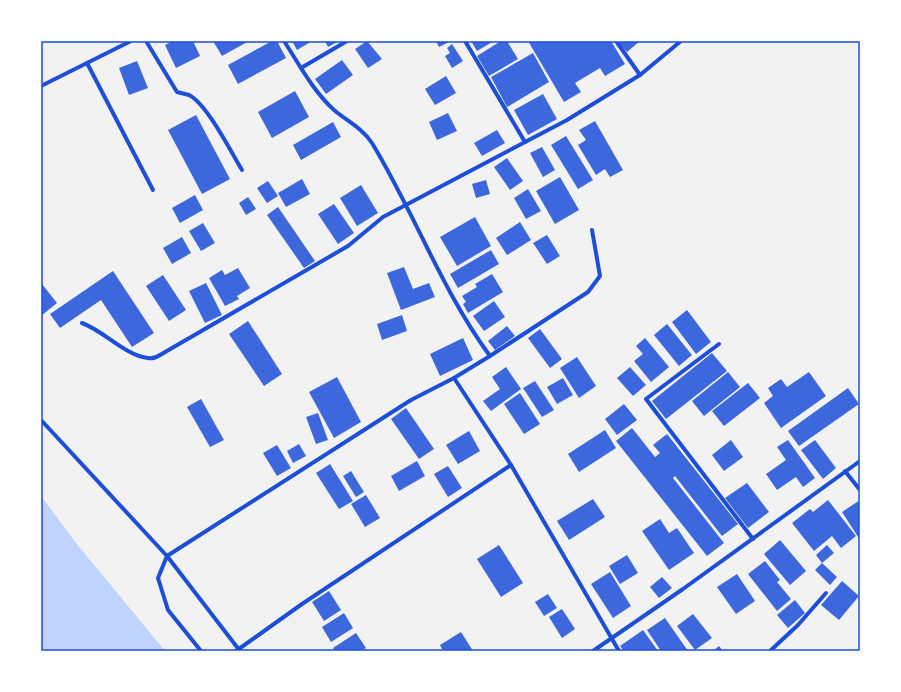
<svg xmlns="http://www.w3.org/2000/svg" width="901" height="692" font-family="Bitter,serif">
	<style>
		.water { fill: #bfd3fe }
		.building { fill: #3d67dc }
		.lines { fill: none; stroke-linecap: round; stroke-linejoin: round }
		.minor { stroke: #1d4ed8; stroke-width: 4 }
		.neatline { fill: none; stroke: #1d4ed8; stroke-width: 1.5 }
	</style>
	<rect width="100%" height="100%" fill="#f2f2f2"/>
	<path class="water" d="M41,496L76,543L165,651H41Z"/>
	<g class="building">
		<path d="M173,41H193L200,56L176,68L165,45Z"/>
		<path d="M213,41H249L222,56Z"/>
		<path d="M272,41H277L286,58L238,84L228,65Z"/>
		<path d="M292,41H312L297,50Z"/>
		<path d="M325,41H339L328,47Z"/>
		<path d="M367,41L382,59L368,68L355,49Z"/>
		<path d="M436,41H451L439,47Z"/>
		<path d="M471,41H494L477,51Z"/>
		<path d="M501,41H507L518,59L489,76L477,56Z"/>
		<path d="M528,41H611L625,64L605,76L600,68L575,83L581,92L564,102Z"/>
		<path d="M617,41H640L627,52Z"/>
		<path d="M452,44L463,61L452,68L445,56L450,53L447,48Z"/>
		<path d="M533,53L549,82L507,107L491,77Z"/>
		<path d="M342,60L353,75L326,94L315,79Z"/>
		<path d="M137,61L148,88L129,95L119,68Z"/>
		<path d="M446,76L456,93L435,105L425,89Z"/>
		<path d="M295,91L309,117L272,138L258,112Z"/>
		<path d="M543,94L557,119L528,135L514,110Z"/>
		<path d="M448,113L457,131L437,140L429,122Z"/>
		<path d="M196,115L230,179L202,194L168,130Z"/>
		<path d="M595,121L623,170L610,177L605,169L596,175L578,145L586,140L579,130Z"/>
		<path d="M333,122L341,137L301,160L293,145Z"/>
		<path d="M497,130L505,143L482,156L474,143Z"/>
		<path d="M566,136L593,180L578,189L551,145Z"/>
		<path d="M542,147L555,170L543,177L530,153Z"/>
		<path d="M507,158L523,181L510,190L494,167Z"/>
		<path d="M560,177L579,210L555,224L536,191Z"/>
		<path d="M302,179L310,194L286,207L278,193Z"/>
		<path d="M486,180L490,194L476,198L472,184Z"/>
		<path d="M268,181L278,196L267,203L257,188Z"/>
		<path d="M361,185L378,213L357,226L340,198Z"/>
		<path d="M528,189L541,211L526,219L514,198Z"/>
		<path d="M195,195L203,210L180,223L172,208Z"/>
		<path d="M248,197L256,209L246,215L239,203Z"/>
		<path d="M334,204L354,233L338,244L318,214Z"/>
		<path d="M278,207L315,261L304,268L267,215Z"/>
		<path d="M475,217L491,246L457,266L440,237Z"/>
		<path d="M520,222L531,240L507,255L496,238Z"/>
		<path d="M203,223L215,243L201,251L189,231Z"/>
		<path d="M547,235L560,256L547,264L533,243Z"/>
		<path d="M182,237L191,253L172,264L163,248Z"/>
		<path d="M491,250L499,264L458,288L450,274Z"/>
		<path d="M404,267L413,289L429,283L435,297L401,310L387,273Z"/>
		<path d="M238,268L250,288L237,296L239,299L225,306L209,278L222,270L225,275Z"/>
		<path d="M113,271L154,333L132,347L101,300L60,328L50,314Z"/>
		<path d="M492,274L503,292L468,313L463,304L466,302L462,296L477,287L475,284Z"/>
		<path d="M163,275L186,310L169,321L146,286Z"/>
		<path d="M206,283L222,315L205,323L189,291Z"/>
		<path d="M42,284L57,303L41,316V285Z"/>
		<path d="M494,301L505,317L484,331L473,316Z"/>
		<path d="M687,310L711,342L696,354L672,322Z"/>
		<path d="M402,315L407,331L382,340L377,324Z"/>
		<path d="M248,321L282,374L264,386L229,334Z"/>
		<path d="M667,324L692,355L679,366L654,335Z"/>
		<path d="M507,326L515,336L495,350L488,341Z"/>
		<path d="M540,329L562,359L550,368L528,338Z"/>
		<path d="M463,338L473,360L440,376L430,354Z"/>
		<path d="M645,338L669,367L651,382L634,361L643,354L636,346Z"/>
		<path d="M712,353L727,371L666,419L652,401Z"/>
		<path d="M577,357L596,386L579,398L560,368Z"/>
		<path d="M506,367L521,389L491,411L483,401L500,389L492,377Z"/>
		<path d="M630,367L646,385L633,396L617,378Z"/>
		<path d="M728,372L740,387L704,416L692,401Z"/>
		<path d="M809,372L826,396L781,428L764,403L773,396L768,388L781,379L787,387Z"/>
		<path d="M337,377L361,422L334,438L309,392Z"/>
		<path d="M563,378L573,395L557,404L547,387Z"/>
		<path d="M535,381L554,410L542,417L523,388Z"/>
		<path d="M748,383L760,398L724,426L712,411Z"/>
		<path d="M848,388L859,404L799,446L788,431Z"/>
		<path d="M520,393L540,424L524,434L504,404Z"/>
		<path d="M201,399L224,440L210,447L187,407Z"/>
		<path d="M624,404L637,420L617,435L605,419Z"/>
		<path d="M406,408L434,449L419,459L391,419Z"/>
		<path d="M318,413L328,440L316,444L306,417Z"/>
		<path d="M632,428L655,457L660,453L653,445L667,434L738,524L722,536L675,476L673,478L724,543L707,556L616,441Z"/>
		<path d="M605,430L616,448L579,472L568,454Z"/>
		<path d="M469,431L480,451L458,464L446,445Z"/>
		<path d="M731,440L743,457L724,471L712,455Z"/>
		<path d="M788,440L815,478L803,487L796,477L777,490L766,474L786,460L777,447Z"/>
		<path d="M815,440L836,468L823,479L801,450Z"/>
		<path d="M299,444L306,456L293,463L287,451Z"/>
		<path d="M277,445L291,468L277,476L263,453Z"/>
		<path d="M417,461L425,476L399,491L391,476Z"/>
		<path d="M330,464L353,501L339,509L316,473Z"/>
		<path d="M448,466L462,488L448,497L434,474Z"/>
		<path d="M351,471L364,492L356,497L343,476Z"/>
		<path d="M747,483L769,512L748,528L725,498Z"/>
		<path d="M366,495L380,518L365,527L351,504Z"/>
		<path d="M593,499L605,517L569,540L557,521Z"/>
		<path d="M828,500L856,536L841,548L832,536L814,551L792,523L810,509L813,512Z"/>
		<path d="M860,500V540L842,512Z"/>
		<path d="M660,519L669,533L677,528L694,553L669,570L642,531Z"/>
		<path d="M780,540L806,571L790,585L764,554Z"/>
		<path d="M499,545L523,583L501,597L477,559Z"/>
		<path d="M827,545L834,553L822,563L816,555Z"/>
		<path d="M627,555L638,573L620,584L609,566Z"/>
		<path d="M765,561L780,580L777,582L791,599L777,611L748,574Z"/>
		<path d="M822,563L837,577L830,585L815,570Z"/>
		<path d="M610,572L631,606L613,618L591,584Z"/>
		<path d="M737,574L755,601L736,614L717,587Z"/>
		<path d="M662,577L672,588L659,598L650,587Z"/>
		<path d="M842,581L859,596L839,620L821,605Z"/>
		<path d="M329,591L341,610L324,621L312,602Z"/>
		<path d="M548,594L557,608L544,616L535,602Z"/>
		<path d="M795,600L805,613L788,628L777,615Z"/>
		<path d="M562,609L575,629L562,638L549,617Z"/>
		<path d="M344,613L353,628L331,642L322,627Z"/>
		<path d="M693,614L712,638L695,650L677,626Z"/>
		<path d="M665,618L688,651H661L647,630Z"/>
		<path d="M643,630L658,651H624L620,646Z"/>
		<path d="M461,632L473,651H443L440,645Z"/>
		<path d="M356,633L366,648L361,651H335L333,648Z"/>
		<path d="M719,646L723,651H713Z"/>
	</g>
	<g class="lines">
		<g class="minor">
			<path d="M146,41L177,92C181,93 185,94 189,95C207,104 231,152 242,170"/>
			<path d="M284,41C299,64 313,91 334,110C347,121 362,128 372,143C414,212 442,291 490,356L454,378L511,465L619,651"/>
			<path d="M465,41L525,142"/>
			<path d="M87,63L153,190"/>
			<path d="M301,68L347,41"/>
			<path d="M640,75L681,41"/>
			<path d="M41,86L131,41"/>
			<path d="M82,323C104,331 126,356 148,358C152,359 157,357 160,355L348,246L383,217L567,120L640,75L616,41"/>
			<path d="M719,344L646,399L753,539"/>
			<path d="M490,356L588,292L600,276L592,230"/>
			<path d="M41,420L167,556L240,651"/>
			<path d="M845,471L860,490"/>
			<path d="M201,651L168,610L158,578L167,556L411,400L454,378"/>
			<path d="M236,651L302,604L511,465"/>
			<path d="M593,651L683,589L860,461"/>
			<path d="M770,651L798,625L826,593"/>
		</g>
	</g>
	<rect width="901" height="692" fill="none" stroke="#ffffff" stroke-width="84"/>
	<rect x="42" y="42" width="817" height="608" class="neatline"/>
</svg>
